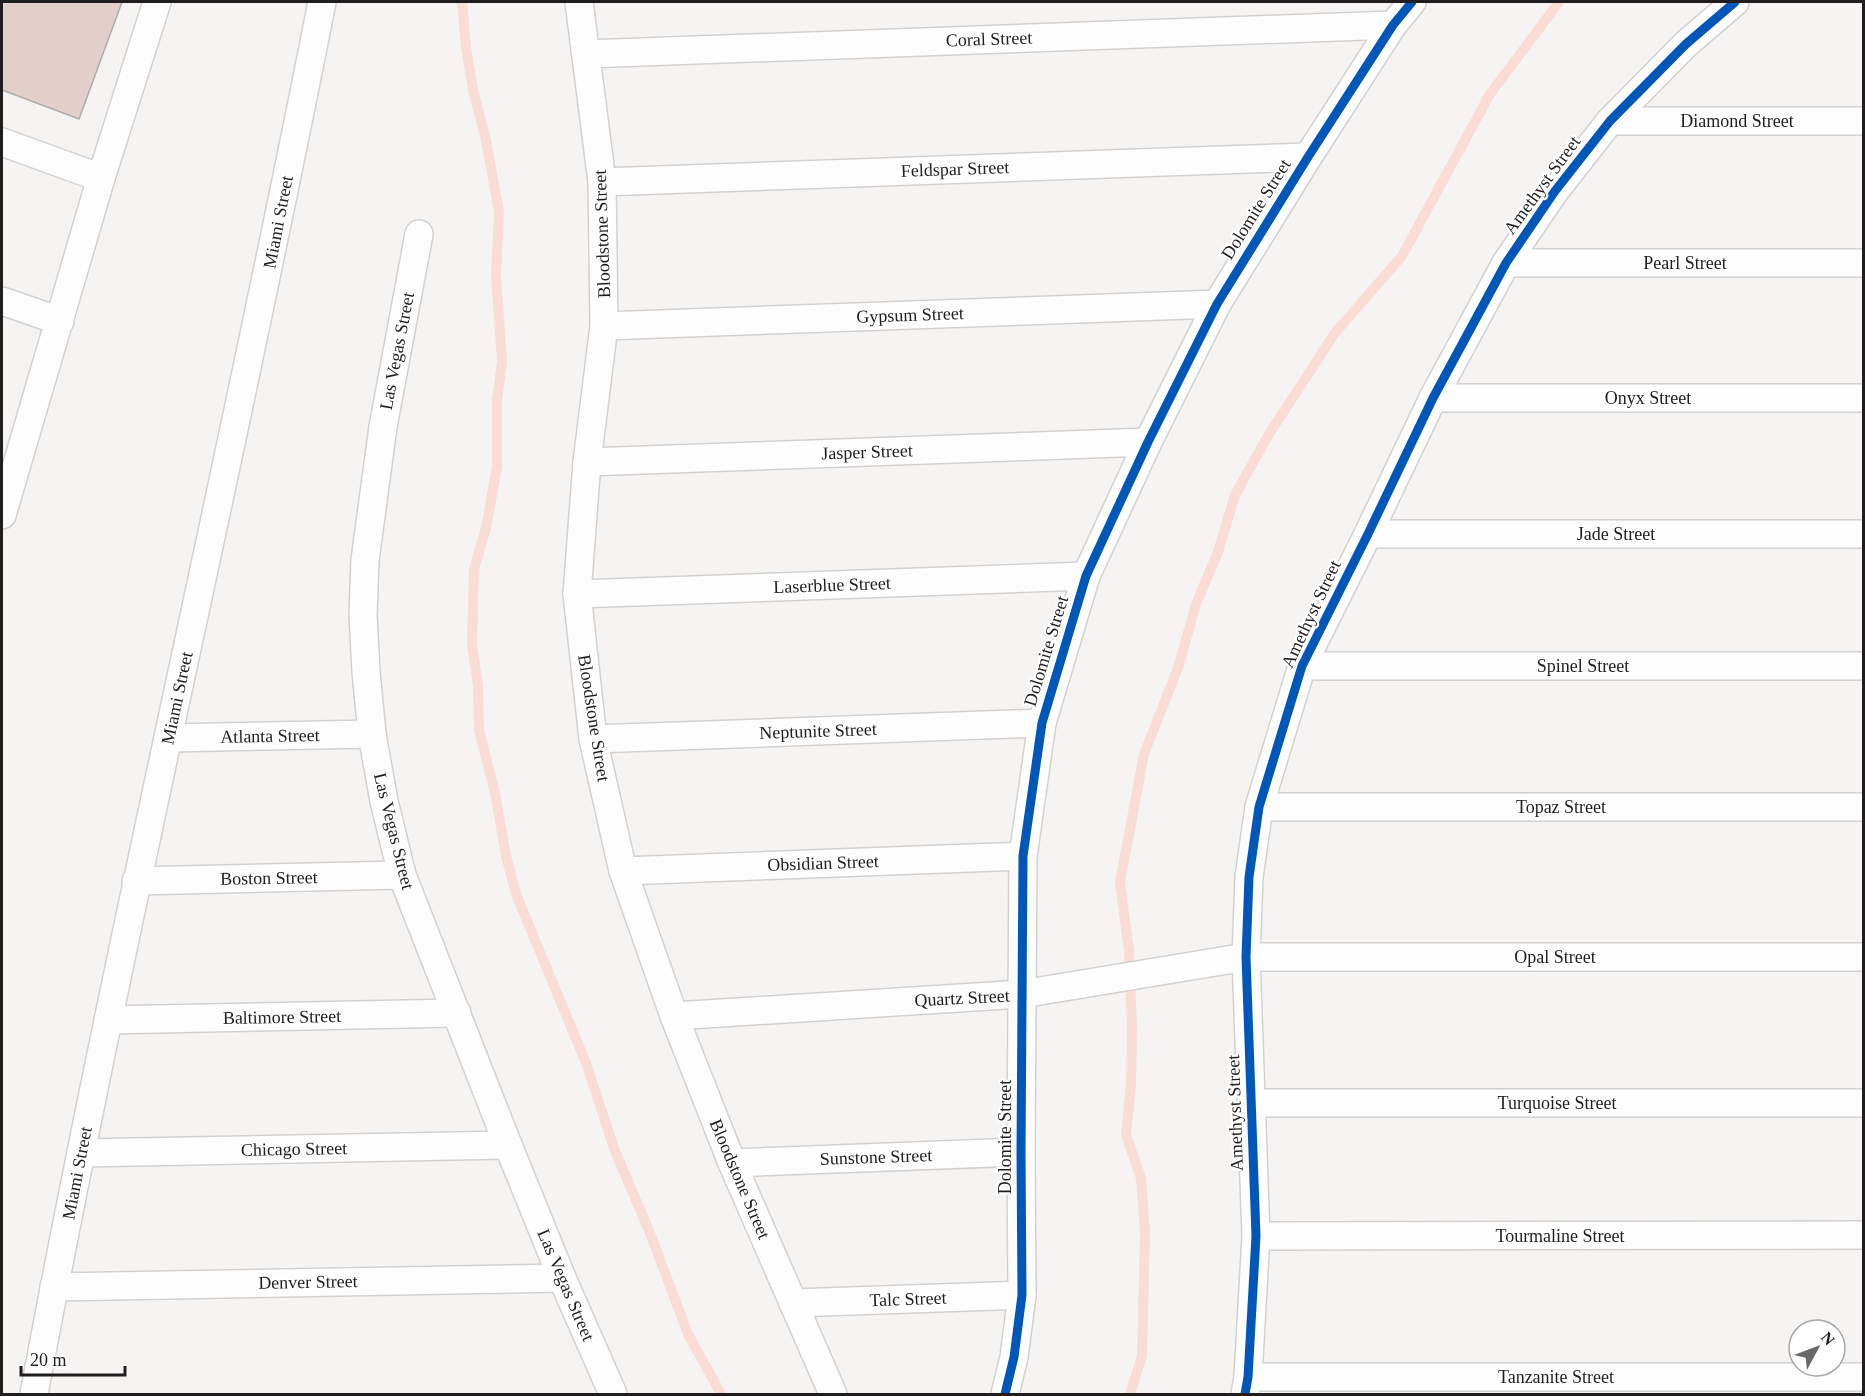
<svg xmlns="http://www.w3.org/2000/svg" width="1865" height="1396" font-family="Georgia,serif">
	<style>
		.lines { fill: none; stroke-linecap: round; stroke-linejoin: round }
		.stream { stroke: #fadcd4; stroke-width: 10 }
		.building { fill: #e2cfc9; stroke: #adacab; stroke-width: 1.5 }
		.street-casing { stroke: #d2d1d0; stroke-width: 30 }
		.street { stroke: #fefdfd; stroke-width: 27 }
		.cycleway-casing { stroke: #fff; stroke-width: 13 }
		.cycleway { stroke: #0057b8; stroke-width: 9 }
		.labels { text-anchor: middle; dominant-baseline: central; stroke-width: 4.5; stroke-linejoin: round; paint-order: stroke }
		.street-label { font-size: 18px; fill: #1f1d1d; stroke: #fff }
	</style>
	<rect width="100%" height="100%" fill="#f6f4f3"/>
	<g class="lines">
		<g class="stream">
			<path d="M462,2L466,47L473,90L486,140L499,212L496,276L502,362L497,400V467L486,528L474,569L472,644L478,686L479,730L495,793L506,856L516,894L586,1063L615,1151L650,1233L688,1334L721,1394"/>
			<path d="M1130,1394L1142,1356L1145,1233L1141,1178L1126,1135L1131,1085L1132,1029L1129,951L1120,882L1144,754L1178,668L1196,604L1218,552L1235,495L1269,434L1335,333L1402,256L1490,94L1559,2"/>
		</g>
	</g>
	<path class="building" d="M2,2H122L79,119L2,90Z"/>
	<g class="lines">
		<defs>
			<g id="street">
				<path d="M579,2L602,182L604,326L587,462L577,594L593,739L623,871L674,1016L732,1163L833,1394"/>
				<path d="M586,54L1393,25"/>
				<path d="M1610,121H1864"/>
				<path d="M2,142L101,178"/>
				<path d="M602,182L1308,157"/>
				<path d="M419,234L383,427L365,560L363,615L366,672L372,734L384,801L402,875L508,1145L562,1278L613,1394"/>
				<path d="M1506,263H1864"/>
				<path d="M2,301L60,321"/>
				<path d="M604,326L1217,304"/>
				<path d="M1433,398H1864"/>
				<path d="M587,462L1148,442"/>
				<path d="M2,515L101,178L157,2"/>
				<path d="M1368,534H1864"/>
				<path d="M577,594L1086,576"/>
				<path d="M1302,666H1864"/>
				<path d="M168,738L372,734"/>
				<path d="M593,739L1042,723"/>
				<path d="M1259,807H1864"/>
				<path d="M623,871L1023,856"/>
				<path d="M136,881L402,875"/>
				<path d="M674,1016L1022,994L1246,957H1864"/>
				<path d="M108,1020L457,1013"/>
				<path d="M1251,1103H1864"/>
				<path d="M81,1153L508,1145"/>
				<path d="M732,1163L1021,1152"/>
				<path d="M1256,1236L1864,1235"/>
				<path d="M54,1287L562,1278"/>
				<path d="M793,1303L1022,1295"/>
				<path d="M1248,1377H1864"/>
				<path d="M34,1394C121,928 231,467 322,2"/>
				<path d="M1005,1394L1014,1357L1022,1295L1021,1152L1023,856L1042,723L1086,576L1148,442L1217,304L1308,157L1393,25L1412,2"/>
				<path d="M1245,1394L1248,1377L1256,1236L1246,957L1249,877L1259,807L1302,666L1368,534L1433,398L1506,263L1555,191L1610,121L1686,44L1735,2"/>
			</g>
		</defs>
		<use href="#street" class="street-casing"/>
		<use href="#street" class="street"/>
		<defs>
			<g id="cycleway">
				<path d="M1005,1394L1014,1357L1022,1295L1021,1152L1023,856L1042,723L1086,576L1148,442L1217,304L1308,157L1393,25L1412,2"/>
				<path d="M1245,1394L1248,1377L1256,1236L1246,957L1249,877L1259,807L1302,666L1368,534L1433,398L1506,263L1555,191L1610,121L1686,44L1735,2"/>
			</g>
		</defs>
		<use href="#cycleway" class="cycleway-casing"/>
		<use href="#cycleway" class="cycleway"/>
	</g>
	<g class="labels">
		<g class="street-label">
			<text transform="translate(989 39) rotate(-2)">Coral Street</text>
			<text x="1737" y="121">Diamond Street</text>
			<text transform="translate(955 169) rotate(-2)">Feldspar Street</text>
			<text transform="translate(1542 185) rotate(-54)">Amethyst Street</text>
			<text transform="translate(1256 209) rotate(-58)">Dolomite Street</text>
			<text transform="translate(278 222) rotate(-79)">Miami Street</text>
			<text transform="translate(602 234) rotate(-92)">Bloodstone Street</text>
			<text x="1685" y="263">Pearl Street</text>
			<text transform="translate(910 315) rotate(-2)">Gypsum Street</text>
			<text transform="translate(397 351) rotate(-79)">Las Vegas Street</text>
			<text x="1648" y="398">Onyx Street</text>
			<text transform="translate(867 452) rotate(-2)">Jasper Street</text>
			<text x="1616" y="534">Jade Street</text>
			<text transform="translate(832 585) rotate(-2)">Laserblue Street</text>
			<text transform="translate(1311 614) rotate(-65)">Amethyst Street</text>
			<text transform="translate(1046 651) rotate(-73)">Dolomite Street</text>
			<text x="1583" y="666">Spinel Street</text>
			<text transform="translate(177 698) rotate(-78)">Miami Street</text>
			<text transform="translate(594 718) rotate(81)">Bloodstone Street</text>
			<text transform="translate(818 731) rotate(-2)">Neptunite Street</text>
			<text transform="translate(270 736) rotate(-1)">Atlanta Street</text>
			<text x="1561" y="807">Topaz Street</text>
			<text transform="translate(394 831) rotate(76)">Las Vegas Street</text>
			<text transform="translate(823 863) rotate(-2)">Obsidian Street</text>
			<text transform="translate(269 878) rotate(-1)">Boston Street</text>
			<text x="1555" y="957">Opal Street</text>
			<text transform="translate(962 998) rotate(-3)">Quartz Street</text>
			<text transform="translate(282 1017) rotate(-1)">Baltimore Street</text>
			<text x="1557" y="1103">Turquoise Street</text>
			<text transform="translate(1235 1113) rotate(-92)">Amethyst Street</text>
			<text transform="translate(1005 1137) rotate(-90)">Dolomite Street</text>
			<text transform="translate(294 1149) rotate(-1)">Chicago Street</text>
			<text transform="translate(876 1157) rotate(-2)">Sunstone Street</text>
			<text transform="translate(77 1173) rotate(-79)">Miami Street</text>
			<text transform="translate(740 1179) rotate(67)">Bloodstone Street</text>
			<text x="1560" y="1236">Tourmaline Street</text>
			<text transform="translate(308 1282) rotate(-1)">Denver Street</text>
			<text transform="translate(566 1285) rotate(67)">Las Vegas Street</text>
			<text transform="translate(908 1299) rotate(-2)">Talc Street</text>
			<text x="1556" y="1377">Tanzanite Street</text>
		</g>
	</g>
	<rect width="1865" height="1396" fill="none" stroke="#1f1d1d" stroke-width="6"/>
	<g transform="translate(1817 1348) rotate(49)"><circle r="28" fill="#ffffff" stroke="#a5a5a5" stroke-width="1.5"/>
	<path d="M0-4.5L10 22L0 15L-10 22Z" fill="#6a6868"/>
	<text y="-9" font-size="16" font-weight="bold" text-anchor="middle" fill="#1f1d1d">N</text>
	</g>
	<path d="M21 1366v9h104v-9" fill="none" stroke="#1f1d1d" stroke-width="3"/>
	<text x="30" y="1366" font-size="18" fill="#1f1d1d" stroke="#ffffff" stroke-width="4.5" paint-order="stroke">20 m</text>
</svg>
